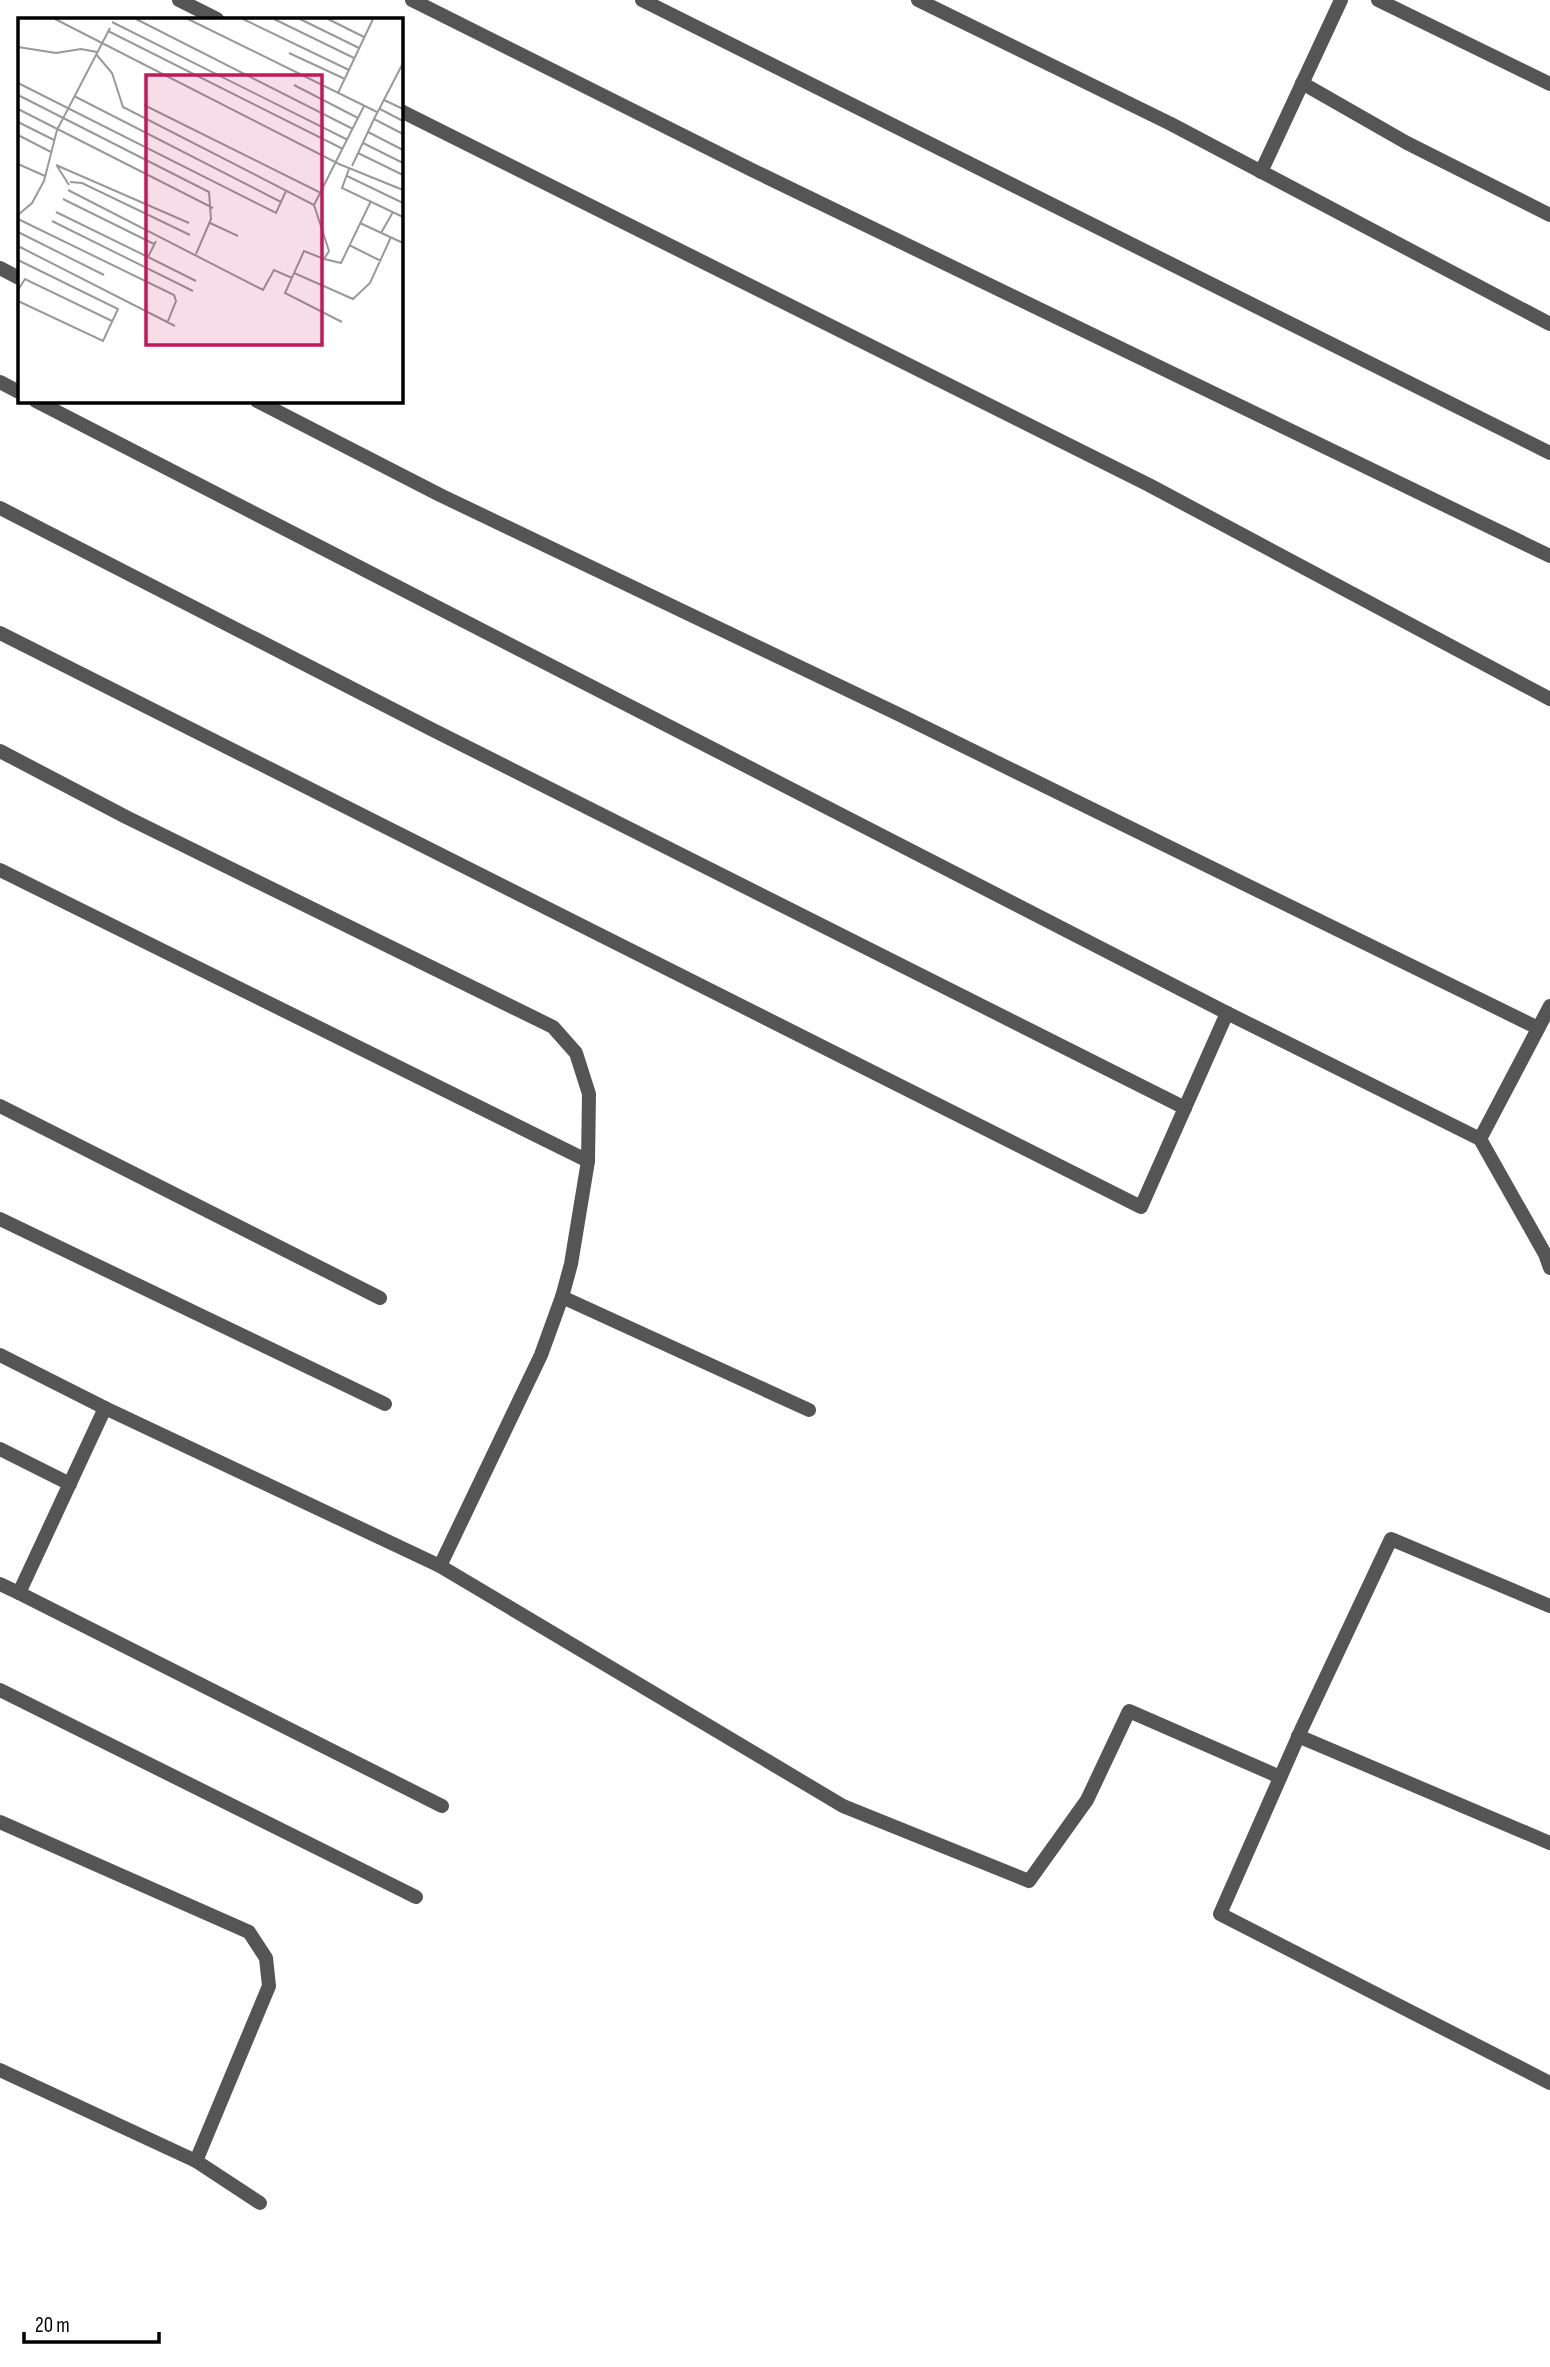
<svg xmlns="http://www.w3.org/2000/svg" width="1550" height="2367" font-family="'Sofia Sans Condensed',sans-serif">
	<style>
		.lines { fill: none; stroke-linecap: round; stroke-linejoin: round }
		.minor { stroke: #555; stroke-width: 14 }
		.inset-road { fill: none; stroke: #999; stroke-width: 2 }
		.view { fill: #c2185b; fill-opacity: 0.15; stroke: #c2185b; stroke-width: 3.5 }
		.inset-edge { fill: none; stroke: #000; stroke-width: 3.5 }
	</style>
	<rect width="100%" height="100%" fill="#fff"/>
	<g class="lines">
		<g class="minor">
			<path d="M179,0L217,19"/>
			<path d="M412,0L754,171L1550,556"/>
			<path d="M642,0L1550,453"/>
			<path d="M918,0L1171,124L1550,324"/>
			<path d="M1378,0L1550,84"/>
			<path d="M1302,83L1407,143L1550,215"/>
			<path d="M401,111L1149,485L1550,699"/>
			<path d="M1261,172L1341,0"/>
			<path d="M0,268L19,278"/>
			<path d="M0,382L19,392"/>
			<path d="M36,401L1227,1013L1480,1139L1545,1254L1550,1268"/>
			<path d="M257,401L440,495L898,714L1538,1028"/>
			<path d="M0,508L433,730L1185,1108"/>
			<path d="M0,633L1141,1207L1227,1013"/>
			<path d="M0,751L126,817L553,1027L576,1053L589,1094L588,1161L571,1264L562,1297L541,1355L440,1566"/>
			<path d="M0,870L588,1161"/>
			<path d="M0,1106L380,1298"/>
			<path d="M1480,1139L1550,1006"/>
			<path d="M0,1219L385,1404"/>
			<path d="M562,1297L809,1410"/>
			<path d="M0,1355L105,1408L440,1566L843,1806L1029,1881L1087,1800L1129,1711L1280,1777"/>
			<path d="M105,1408L19,1593L442,1806"/>
			<path d="M0,1449L70,1484"/>
			<path d="M0,1584L19,1593"/>
			<path d="M1550,1606L1391,1539L1302,1728L1220,1914L1550,2083"/>
			<path d="M0,1690L416,1897"/>
			<path d="M1298,1736L1550,1843"/>
			<path d="M0,1822L249,1932L266,1958L269,1986L196,2161"/>
			<path d="M0,2070L196,2161L260,2203"/>
		</g>
	</g>
	<g transform="translate(18 18)">
		<rect width="385" height="385" fill="#fff"/>
		<path class="inset-road" d="M37,1L321,146L385,172M118,1L335,111M170,1L359,94M225,1L331,52M256,1L336,40M282,1L341,30M310,1L346,19M94,4L330,122M90,13L325,131M0,29L38,35L63,31L79,34M271,35L327,61M78,36L94,55L105,89L296,187L311,233L306,241L286,233L267,275L324,304M385,45L356,101L385,116M0,65L258,195L268,173M276,67L340,100M320,75L355,1M0,77L191,174L193,201L178,236M56,78L263,184M366,82L385,91M126,87L303,175M0,91L195,190M362,91L385,103M0,104L36,122M350,114L385,132M0,117L33,134M345,125L385,145M340,135L385,157M0,146L27,158M38,147L171,205M39,148L51,167M334,148L356,101M331,151L324,170L385,199M329,158L385,185M52,164L64,165L172,217M50,172L245,272L256,252L274,260M45,181L136,226M296,187L346,88M38,194L130,239M0,197L14,185L26,163L39,112L92,10M0,201L156,277L158,283L150,303M34,203L175,273M192,205L220,218M342,205L385,225M0,214L86,257M363,215L375,194M138,223L130,239L178,263M331,227L363,243M0,228L157,308M306,241L323,245L353,183M0,242L100,291L85,323L0,283M276,255L335,281L352,265L373,219M0,272L7,261L94,303"/>
		<path class="view" d="M128,57H304V327H128Z"/>
		<rect width="385" height="385" class="inset-edge"/>
	</g>
	<path d="M24 2332v10h135v-10" fill="none" stroke="#000000" stroke-width="3.5"/>
	<text x="35" y="2332" font-size="21" fill="#000000" stroke="#ffffff" stroke-width="5" paint-order="stroke">20 m</text>
</svg>
